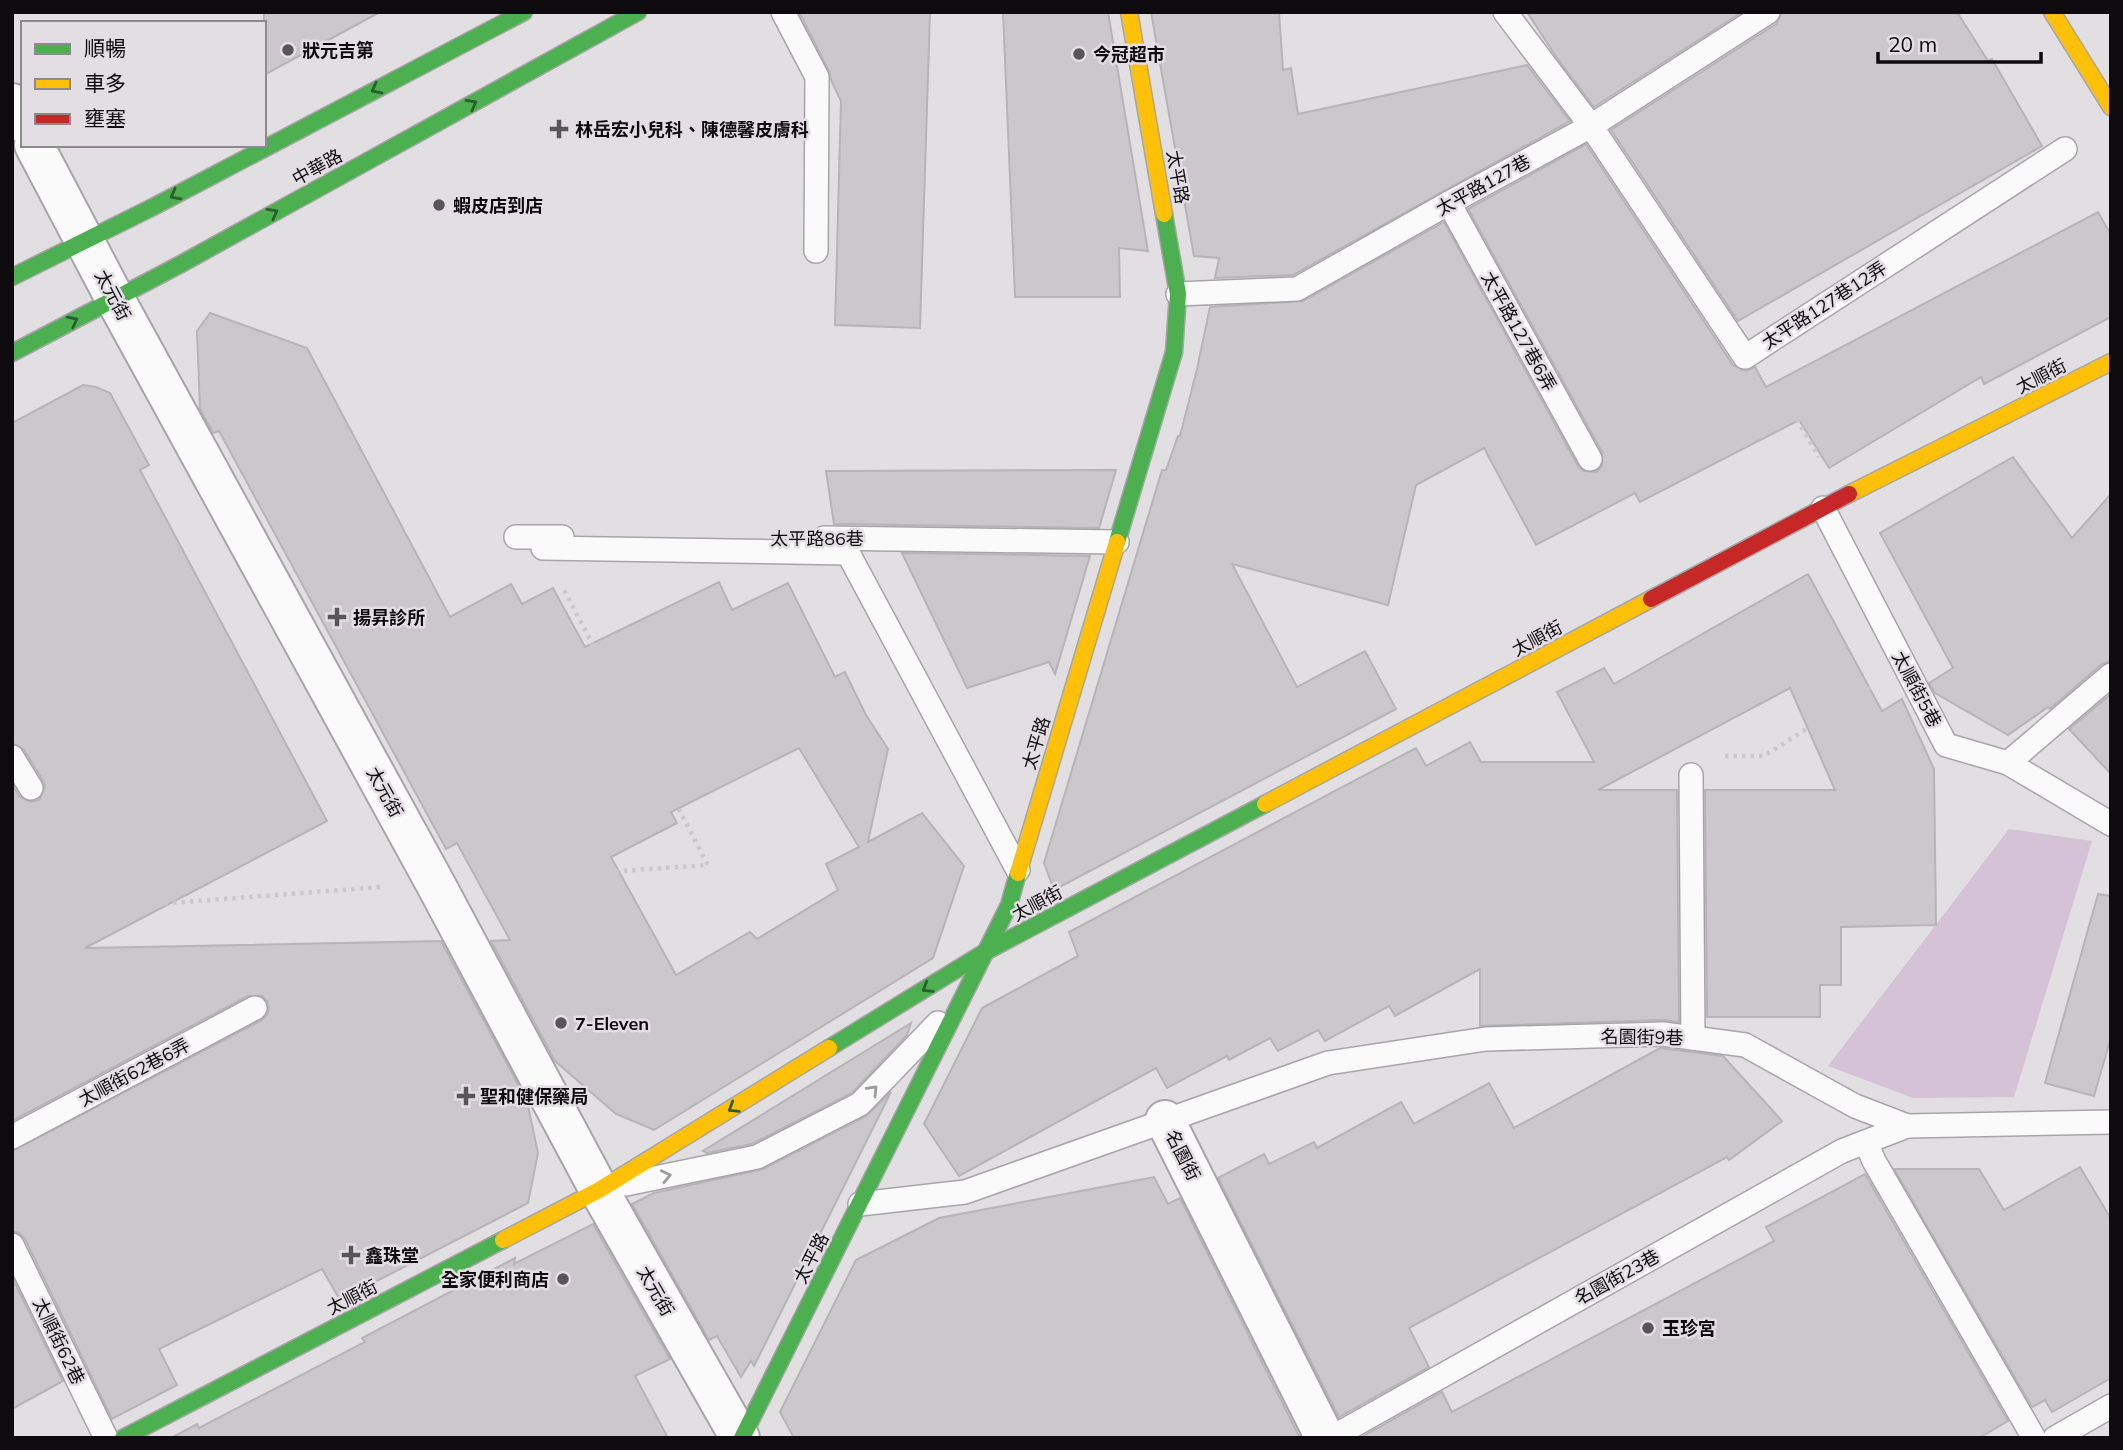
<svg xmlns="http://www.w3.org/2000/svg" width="2123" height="1450" font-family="Mulish,'Noto Sans TC',sans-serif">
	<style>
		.green { fill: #d5c2d7 }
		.building { fill: #cac8cb; stroke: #b6b4b6; stroke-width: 2; fill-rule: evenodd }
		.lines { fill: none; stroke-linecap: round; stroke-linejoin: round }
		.lane-casing { stroke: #a7a5a8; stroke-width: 26 }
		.street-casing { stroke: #a7a5a8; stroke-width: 42 }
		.fast-casing { stroke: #a7a5a8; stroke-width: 19 }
		.slow-casing { stroke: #a7a5a8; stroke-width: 19 }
		.jam-casing { stroke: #a7a5a8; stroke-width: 19 }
		.path { stroke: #cac9ca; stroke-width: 4.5; stroke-dasharray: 3.5 5; stroke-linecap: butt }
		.lane { stroke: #fbfafb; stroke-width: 23 }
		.street { stroke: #fbfafb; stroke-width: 38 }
		.fast { stroke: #4caf50; stroke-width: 16 }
		.slow { stroke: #ffc107; stroke-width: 16 }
		.jam { stroke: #c62828; stroke-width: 16 }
		.oneway { stroke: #2c5d2e }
		.oneway2 { stroke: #9c9a9c }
		.poi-dot { fill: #585558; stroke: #e3dee4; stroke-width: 2.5 }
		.labels { text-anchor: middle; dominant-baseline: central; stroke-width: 5; stroke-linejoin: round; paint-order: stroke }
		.poi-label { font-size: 18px; font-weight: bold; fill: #0d0b0d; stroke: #e3dee4; text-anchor: start }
		.street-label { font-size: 18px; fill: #0d0b0d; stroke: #e3dee4 }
	</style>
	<rect width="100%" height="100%" fill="#e2dfe3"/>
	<path class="green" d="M2009,829L2092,841L2014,1097L1913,1098L1828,1066Z"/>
	<g class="building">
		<path d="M264,12H380L264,75Z"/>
		<path d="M799,12H930L920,328L835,325L841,101L831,80L829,71Z"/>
		<path d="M1003,12H1108L1148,251L1119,248L1120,297H1015Z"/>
		<path d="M1151,12H1279L1283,70L1291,68L1298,114L1527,65L1570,121L1293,275L1215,278L1219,258L1194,256Z"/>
		<path d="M1527,12H1742L1594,107L1557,58Z"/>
		<path d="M1782,12H1957L1988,61L1992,59L2042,146L1738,321L1611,130L1776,24Z"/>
		<path d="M1586,144L1733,365L1745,371L1755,367L1766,387L2098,212L2111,235V317L1984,384L1981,377L1829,468L1799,420L1640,502L1635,493L1536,545L1484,448L1416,485L1388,605L1232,564L1297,687L1365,651L1396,709L1054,890L1044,863L1162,470H1166L1178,436H1180L1197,369L1210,307L1303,301L1444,222L1578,466L1583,471L1596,472L1602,466V452L1468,209Z"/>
		<path d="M210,313L307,348L450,617L511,584L522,604L553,588L585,647L719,582L732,610L788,583L835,677L845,672L866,715L888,749L868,842L922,813L964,866L933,958L654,1130L616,1114L555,1061L491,941L510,940L457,843L446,849L219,431L213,433L200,409L197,331ZM799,748L859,847L826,864L838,890L757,939L750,932L676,975L611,857L677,823L671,812Z"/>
		<path d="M83,385L96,387L110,393L149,465L140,470L327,821L85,948L441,941L527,1101L538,1153L528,1203L340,1300L322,1269L159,1349L177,1385L112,1419L25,1239L19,1233L12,1231V1151L262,1020L267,1015L269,1008L267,1001L262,996H248L12,1121V784L19,796L31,802L39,800L45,788L43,781L24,750L12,743V423Z"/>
		<path d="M2013,457L2072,538L2111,494V661L2102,664L2050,709L2048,707L2008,735L1935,693L1929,683L1953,668L1880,533Z"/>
		<path d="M1116,470L1099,528L834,524L826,471Z"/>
		<path d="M902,553L1090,556L1055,674L1049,662L967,688Z"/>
		<path d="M1808,574L1882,711L1902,699L1934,769L1936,925L1841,927V985H1820V1017H1707L1705,790H1835L1790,688L1598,790H1677L1679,1022L1663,1020L1480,1026V969L1395,1016L1389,1006L1325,1041L1318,1030L1278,1051L1270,1038L1229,1060L1227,1056L1167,1088L1156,1068L959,1176L924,1124L982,1008L1078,956L1069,932L1416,748L1426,766L1470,742L1481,762H1594L1557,692L1604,668L1614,684Z"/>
		<path d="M2111,694V774L2069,729Z"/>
		<path d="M2098,894L2111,896V1037L2094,1096L2045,1083Z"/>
		<path d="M911,1023L907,1035L852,1093L752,1144L707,1153L703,1151Z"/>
		<path d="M1660,1048L1723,1056L1782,1121L1729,1160L1727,1157L1409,1328L1429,1367L1339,1417L1218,1178L1264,1154L1269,1164L1314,1142L1317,1148L1401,1102L1414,1124L1489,1083L1514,1128Z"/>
		<path d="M891,1092L754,1366L751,1361L741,1377L717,1336L709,1340L632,1204L654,1193L763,1169L866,1116Z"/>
		<path d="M2080,1167L2111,1219V1378L2052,1412L2045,1400L2032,1407L1894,1169H1979L2004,1210Z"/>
		<path d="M1865,1174L2008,1421L1979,1438H1360L1442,1392L1452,1412L1774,1241L1766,1227Z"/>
		<path d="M1154,1177L1168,1204L1180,1198L1300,1438H794L780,1412L856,1260L939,1218Z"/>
		<path d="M593,1224L670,1359L635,1376L668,1438H171L197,1424L199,1428L365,1342L362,1338L515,1258L514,1264Z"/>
		<path d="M12,1277L63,1381L12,1409Z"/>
	</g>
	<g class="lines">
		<defs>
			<g id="lane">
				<path d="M783,12L817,77L816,251"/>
				<path d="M1505,12L1591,126L1745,357L2065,149"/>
				<path d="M1449,203L1590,459"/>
				<path d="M1178,294L1297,289L1449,203L1591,126L1768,12"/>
				<path d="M1823,508L1946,745L2008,763L2111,824"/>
				<path d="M516,537H562"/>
				<path d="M824,538L1117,542"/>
				<path d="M543,548L848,553L1018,870"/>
				<path d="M12,757L31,788"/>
				<path d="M2008,763L2111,675"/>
				<path d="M1691,775L1693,1038"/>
				<path d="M12,1137L255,1008"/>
				<path d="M1866,1142L1874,1161L2034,1438"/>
				<path d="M626,1184L757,1157L860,1104L938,1023"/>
				<path d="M860,1204L965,1192L1328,1063L1486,1039L1663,1034L1745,1045L1855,1106L1907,1126L2111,1122"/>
				<path d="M12,1245L106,1438"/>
				<path d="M1331,1438L1842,1151L1907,1126"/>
				<path d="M2055,1438L2111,1406"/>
			</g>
			<g id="street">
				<path d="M12,103L23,123"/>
				<path d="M34,145L115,299L435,883L599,1190L740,1438"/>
				<path d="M1165,1120L1325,1438"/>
			</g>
			<g id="fast">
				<path d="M12,277L153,207L524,12"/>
				<path d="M12,353L181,264L638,12"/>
				<path d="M1117,542L1174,352L1178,294L1164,214"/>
				<path d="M829,1048L985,952L1265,804"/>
				<path d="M123,1438L503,1240"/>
				<path d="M742,1438L1009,905L1018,873"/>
			</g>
			<g id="slow">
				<path d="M1129,12L1164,214"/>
				<path d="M2052,12L2111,107"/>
				<path d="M1849,494L2111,362"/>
				<path d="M1265,804L1651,599"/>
				<path d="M1018,873L1117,542"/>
				<path d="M503,1240L599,1190L829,1048"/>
			</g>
			<path id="jam" d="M1651,599L1849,494"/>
		</defs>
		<use href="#lane" class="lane-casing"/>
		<use href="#street" class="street-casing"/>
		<use href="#fast" class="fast-casing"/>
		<use href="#slow" class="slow-casing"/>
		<use href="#jam" class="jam-casing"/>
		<g class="path">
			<path d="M1775,383L1819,457"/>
			<path d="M1725,756H1764L1872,687"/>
			<path d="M488,880L708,865L563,588"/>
			<path d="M12,915L381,887"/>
			<path d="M1083,1382L1112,1438"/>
		</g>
		<use href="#lane" class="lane"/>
		<use href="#street" class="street"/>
		<use href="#fast" class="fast"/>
		<use href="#slow" class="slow"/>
		<use href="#jam" class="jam"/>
	</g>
	<defs><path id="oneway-chevron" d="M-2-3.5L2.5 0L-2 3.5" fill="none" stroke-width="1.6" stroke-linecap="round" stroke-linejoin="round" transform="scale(1.75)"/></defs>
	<g class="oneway">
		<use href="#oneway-chevron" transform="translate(376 89) rotate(152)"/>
		<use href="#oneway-chevron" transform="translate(472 104) rotate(-29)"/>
		<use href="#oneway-chevron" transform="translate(175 195) rotate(152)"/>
		<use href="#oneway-chevron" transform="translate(273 213) rotate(-29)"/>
		<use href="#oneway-chevron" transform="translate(73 321) rotate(-27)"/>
		<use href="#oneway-chevron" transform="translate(927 988) rotate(148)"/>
		<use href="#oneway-chevron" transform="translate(733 1108) rotate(148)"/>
	</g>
	<g class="oneway2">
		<use href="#oneway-chevron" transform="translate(873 1090) rotate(-46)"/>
		<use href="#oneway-chevron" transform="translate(666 1176) rotate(-12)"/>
	</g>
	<g class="poi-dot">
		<circle cx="288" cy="50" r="7"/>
		<circle cx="1079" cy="54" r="7"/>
		<path d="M555.5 118.5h7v7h7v7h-7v7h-7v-7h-7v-7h7z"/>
		<circle cx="439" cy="205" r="7"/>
		<path d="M333.5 606.5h7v7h7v7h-7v7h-7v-7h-7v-7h7z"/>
		<circle cx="561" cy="1023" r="7"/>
		<path d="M462.5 1085.5h7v7h7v7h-7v7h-7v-7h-7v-7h7z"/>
		<path d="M347.5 1244.5h7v7h7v7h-7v7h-7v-7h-7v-7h7z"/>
		<circle cx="563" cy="1279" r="7"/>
		<circle cx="1648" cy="1328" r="7"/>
	</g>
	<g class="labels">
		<g class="poi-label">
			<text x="302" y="50">狀元吉第</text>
			<text x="1093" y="54">今冠超市</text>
			<text x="575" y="129">林岳宏小兒科、陳德馨皮膚科</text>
			<text x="453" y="205">蝦皮店到店</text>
			<text x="353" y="617">揚昇診所</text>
			<text x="575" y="1023">7-Eleven</text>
			<text x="480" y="1096">聖和健保藥局</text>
			<text x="365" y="1255">鑫珠堂</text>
			<text x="549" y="1279" text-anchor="end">全家便利商店</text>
			<text x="1662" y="1328">玉珍宮</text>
		</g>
		<g class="street-label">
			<text transform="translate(317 167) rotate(-29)">中華路</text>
			<text transform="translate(1178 177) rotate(80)">太平路</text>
			<text transform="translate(1483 185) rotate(-29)">太平路127巷</text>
			<text transform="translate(113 295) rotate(62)">太元街</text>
			<text transform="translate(1824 305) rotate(-33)">太平路127巷12弄</text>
			<text transform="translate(1519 331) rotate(61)">太平路127巷6弄</text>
			<text transform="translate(2041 376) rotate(-27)">太順街</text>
			<text x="817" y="538">太平路86巷</text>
			<text transform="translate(1537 638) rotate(-28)">太順街</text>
			<text transform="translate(1917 689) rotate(62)">太順街5巷</text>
			<text transform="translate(1036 743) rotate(-73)">太平路</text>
			<text transform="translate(385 792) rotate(61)">太元街</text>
			<text transform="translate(1037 903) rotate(-28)">太順街</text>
			<text transform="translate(1642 1037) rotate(1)">名園街9巷</text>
			<text transform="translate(134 1072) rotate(-28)">太順街62巷6弄</text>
			<text transform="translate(1183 1155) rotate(63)">名園街</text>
			<text transform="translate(811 1258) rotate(-63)">太平路</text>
			<text transform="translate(1617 1277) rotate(-29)">名園街23巷</text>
			<text transform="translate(656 1291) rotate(60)">太元街</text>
			<text transform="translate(352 1297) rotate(-27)">太順街</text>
			<text transform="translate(59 1341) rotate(64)">太順街62巷</text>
		</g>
	</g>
	<rect width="2123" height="1450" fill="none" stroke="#0d0b0d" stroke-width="28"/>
	<rect x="21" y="21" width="245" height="126" fill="#e3dee4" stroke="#8d8a8e" stroke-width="2"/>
	<rect x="35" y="44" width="35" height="10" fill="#4caf50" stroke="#8d8a8e" stroke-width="2"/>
	<text x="84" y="56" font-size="21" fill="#0d0b0d">順暢</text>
	<rect x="35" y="79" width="35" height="10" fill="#ffc107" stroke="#8d8a8e" stroke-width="2"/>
	<text x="84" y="91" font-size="21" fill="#0d0b0d">車多</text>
	<rect x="35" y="114" width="35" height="10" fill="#c62828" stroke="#8d8a8e" stroke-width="2"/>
	<text x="84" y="126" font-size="21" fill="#0d0b0d">壅塞</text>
	<path d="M1878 52v10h163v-10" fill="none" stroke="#0d0b0d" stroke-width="3.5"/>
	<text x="1888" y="52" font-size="21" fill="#0d0b0d" stroke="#e3dee4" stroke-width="5" paint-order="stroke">20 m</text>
</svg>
